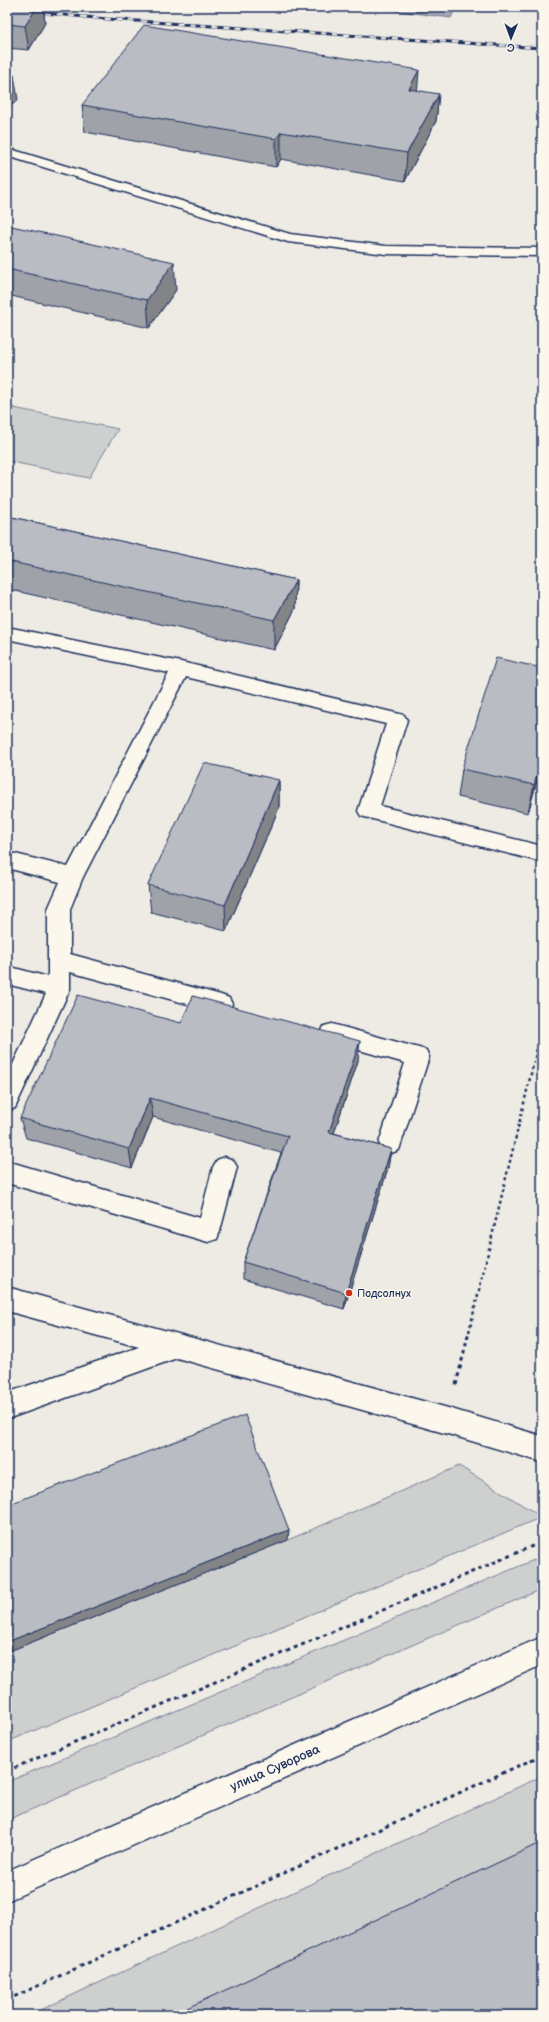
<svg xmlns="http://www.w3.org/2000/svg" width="549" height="2022" font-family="'Balsamiq Sans',sans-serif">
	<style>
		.green { fill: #cecfcf; stroke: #747f96 }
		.water { fill: #a3a8b4; stroke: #6d7892 }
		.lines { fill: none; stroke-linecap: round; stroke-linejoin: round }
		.service-casing { stroke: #1b2f5e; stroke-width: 3 }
		.secondary-casing { stroke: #1b2f5e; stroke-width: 3 }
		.path-far1 { stroke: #1b2f5e; stroke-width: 2.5; stroke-dasharray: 3 3; stroke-linecap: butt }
		.path { stroke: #1b2f5e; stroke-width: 3; stroke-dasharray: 4 4; stroke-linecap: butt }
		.service { fill: #fbf7ec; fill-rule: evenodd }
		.secondary { fill: #fbf7ec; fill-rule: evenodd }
		.rail-casing { stroke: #1b2f5e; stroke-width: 3 }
		.rail { stroke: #fbf7ec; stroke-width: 2; stroke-dasharray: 6; stroke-linecap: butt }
		.wall { fill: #9fa2a8; stroke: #1b2f5e }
		.shaded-wall { fill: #828488; stroke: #1b2f5e }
		.building { fill: #b9bcc3; stroke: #1b2f5e }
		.poi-dot { fill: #c8321e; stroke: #fbf7ec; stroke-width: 1.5 }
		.labels { text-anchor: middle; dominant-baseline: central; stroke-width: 3; stroke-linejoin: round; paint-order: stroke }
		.poi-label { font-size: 11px; fill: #1b2f5e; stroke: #fbf7ec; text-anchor: start }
		.near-street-label { font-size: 13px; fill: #1b2f5e; stroke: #fbf7ec }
	</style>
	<rect width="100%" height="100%" fill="#eeebe4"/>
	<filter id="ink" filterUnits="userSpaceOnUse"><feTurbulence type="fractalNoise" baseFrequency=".025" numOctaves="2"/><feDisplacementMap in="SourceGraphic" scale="8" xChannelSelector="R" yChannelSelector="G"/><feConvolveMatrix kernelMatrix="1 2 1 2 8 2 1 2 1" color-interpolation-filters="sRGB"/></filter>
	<g filter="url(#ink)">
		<g class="green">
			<path d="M9,407L118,429L89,478L7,461V410Z"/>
			<path d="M459,1466L542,1517L7,1742V1652L288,1540Z"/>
			<path d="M541,1557L542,1589L7,1820V1782Z"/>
			<path d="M542,1776V1843L175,2015H30Z"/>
		</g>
		<path class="water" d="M369,7H456L451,18Z"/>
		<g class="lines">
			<defs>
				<g id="service">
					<path d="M7,148L290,234L386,246L542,248V256L386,254L288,242L7,156Z"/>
					<path d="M7,627L181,662L404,715L407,720L380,806L542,846V862L361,816L358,811L386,724L186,677L83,877L70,909V954L221,995L229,998L232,1004L229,1010L221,1013L70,972V989L15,1108L7,1111V1077L46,994L7,984V966L48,977V909L60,882L7,868V852L68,867L169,673L7,639Z"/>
					<path d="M332,1024L426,1050L429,1057L399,1150L391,1153L383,1150L379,1143L405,1063L324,1040L321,1033L324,1026Z"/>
					<path d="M225,1157L233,1160L237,1167L220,1231L217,1239L208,1242L7,1183V1161L200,1218L213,1167L217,1160Z"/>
					<path d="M7,1287L448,1408L542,1436V1462L448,1434L177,1358L7,1419V1393L139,1347L7,1311Z"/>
				</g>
				<path id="secondary" d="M542,1637V1665L7,1901V1871Z"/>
			</defs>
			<use href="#service" class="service-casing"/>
			<use href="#secondary" class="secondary-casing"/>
			<path class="path-far1" d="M469,1332L542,1028"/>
			<g class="path">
				<path d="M456,1385L469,1331"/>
				<path d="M7,1771L542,1542"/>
				<path d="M7,2000L542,1755"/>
			</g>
			<use href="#service" class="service"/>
			<use href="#secondary" class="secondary"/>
			<defs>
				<path id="rail" d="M33,12L107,19L542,48"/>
			</defs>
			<use href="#rail" class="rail-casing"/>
			<use href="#rail" class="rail"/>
		</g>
		<g class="wall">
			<path d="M7,7H43L45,23L29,50L7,48Z"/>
			<path d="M439,94L436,121L405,181L281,159L276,167L85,132L82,105Z"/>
			<path d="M7,225L176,290L149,328L7,295Z"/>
			<path d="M7,516L296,580L295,609L274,650L7,589Z"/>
			<path d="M542,763L528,813L458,797L462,769Z"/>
			<path d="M279,780V808L226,931L151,912L148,885Z"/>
			<path d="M181,1023L358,1061L334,1133L391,1149L388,1168L344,1309L243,1279V1262L281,1153L153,1117L132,1168L26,1138L20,1118Z"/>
		</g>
		<g class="shaded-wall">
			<path d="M37,7H43L45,23L29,50L25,26Z"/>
			<path d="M419,70L417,97L409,89Z"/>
			<path d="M14,75L18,100L7,109V82Z"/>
			<path d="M439,94L436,121L405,181L407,153Z"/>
			<path d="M281,132V159L276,167V139Z"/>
			<path d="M174,262L176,290L149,328L147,300Z"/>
			<path d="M296,580L295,609L274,650V620Z"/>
			<path d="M542,757V763L528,813L534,785Z"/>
			<path d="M279,780V808L226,931L225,905Z"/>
			<path d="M360,1041L358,1061L328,1151L329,1132Z"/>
			<path d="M150,1098L153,1117L132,1168L129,1149Z"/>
			<path d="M391,1149L388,1168L344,1309L346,1293Z"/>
			<path d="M289,1530L288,1540L7,1652V1642Z"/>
		</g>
		<g class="building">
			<path d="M7,7H37L25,26L7,24Z"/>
			<path d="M144,25L419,70L409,89L439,94L407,153L281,132L276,139L82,105Z"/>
			<path d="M7,73L14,75L7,82Z"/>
			<path d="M7,225L174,262L147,300L7,269Z"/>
			<path d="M7,516L296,580L274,620L7,561Z"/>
			<path d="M496,658L542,668V757L534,785L462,769Z"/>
			<path d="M204,763L279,780L225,905L148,885Z"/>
			<path d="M78,995L181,1023L193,996L360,1041L329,1132L391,1149L346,1293L243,1262L288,1136L150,1098L129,1149L20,1118Z"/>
			<path d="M245,1415L289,1530L7,1642V1505Z"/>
			<path d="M542,1842V2015H172Z"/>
		</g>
	</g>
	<circle class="poi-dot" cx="349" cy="1293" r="4"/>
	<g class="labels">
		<g class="poi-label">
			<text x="357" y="1293">Подсолнух</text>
		</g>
		<g class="near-street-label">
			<text transform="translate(275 1768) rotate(-24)">улица Суворова</text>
		</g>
	</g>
	<rect width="549" height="2022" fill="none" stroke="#fbf7ec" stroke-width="24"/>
	<rect x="12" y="12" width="525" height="1998" fill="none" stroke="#1b2f5e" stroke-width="1.5" filter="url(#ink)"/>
	<g transform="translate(511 38) rotate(181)" stroke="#fbf7ec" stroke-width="3" paint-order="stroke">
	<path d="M0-3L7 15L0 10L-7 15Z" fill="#1b2f5e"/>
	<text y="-6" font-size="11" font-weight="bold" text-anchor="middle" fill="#1b2f5e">С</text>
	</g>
</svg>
